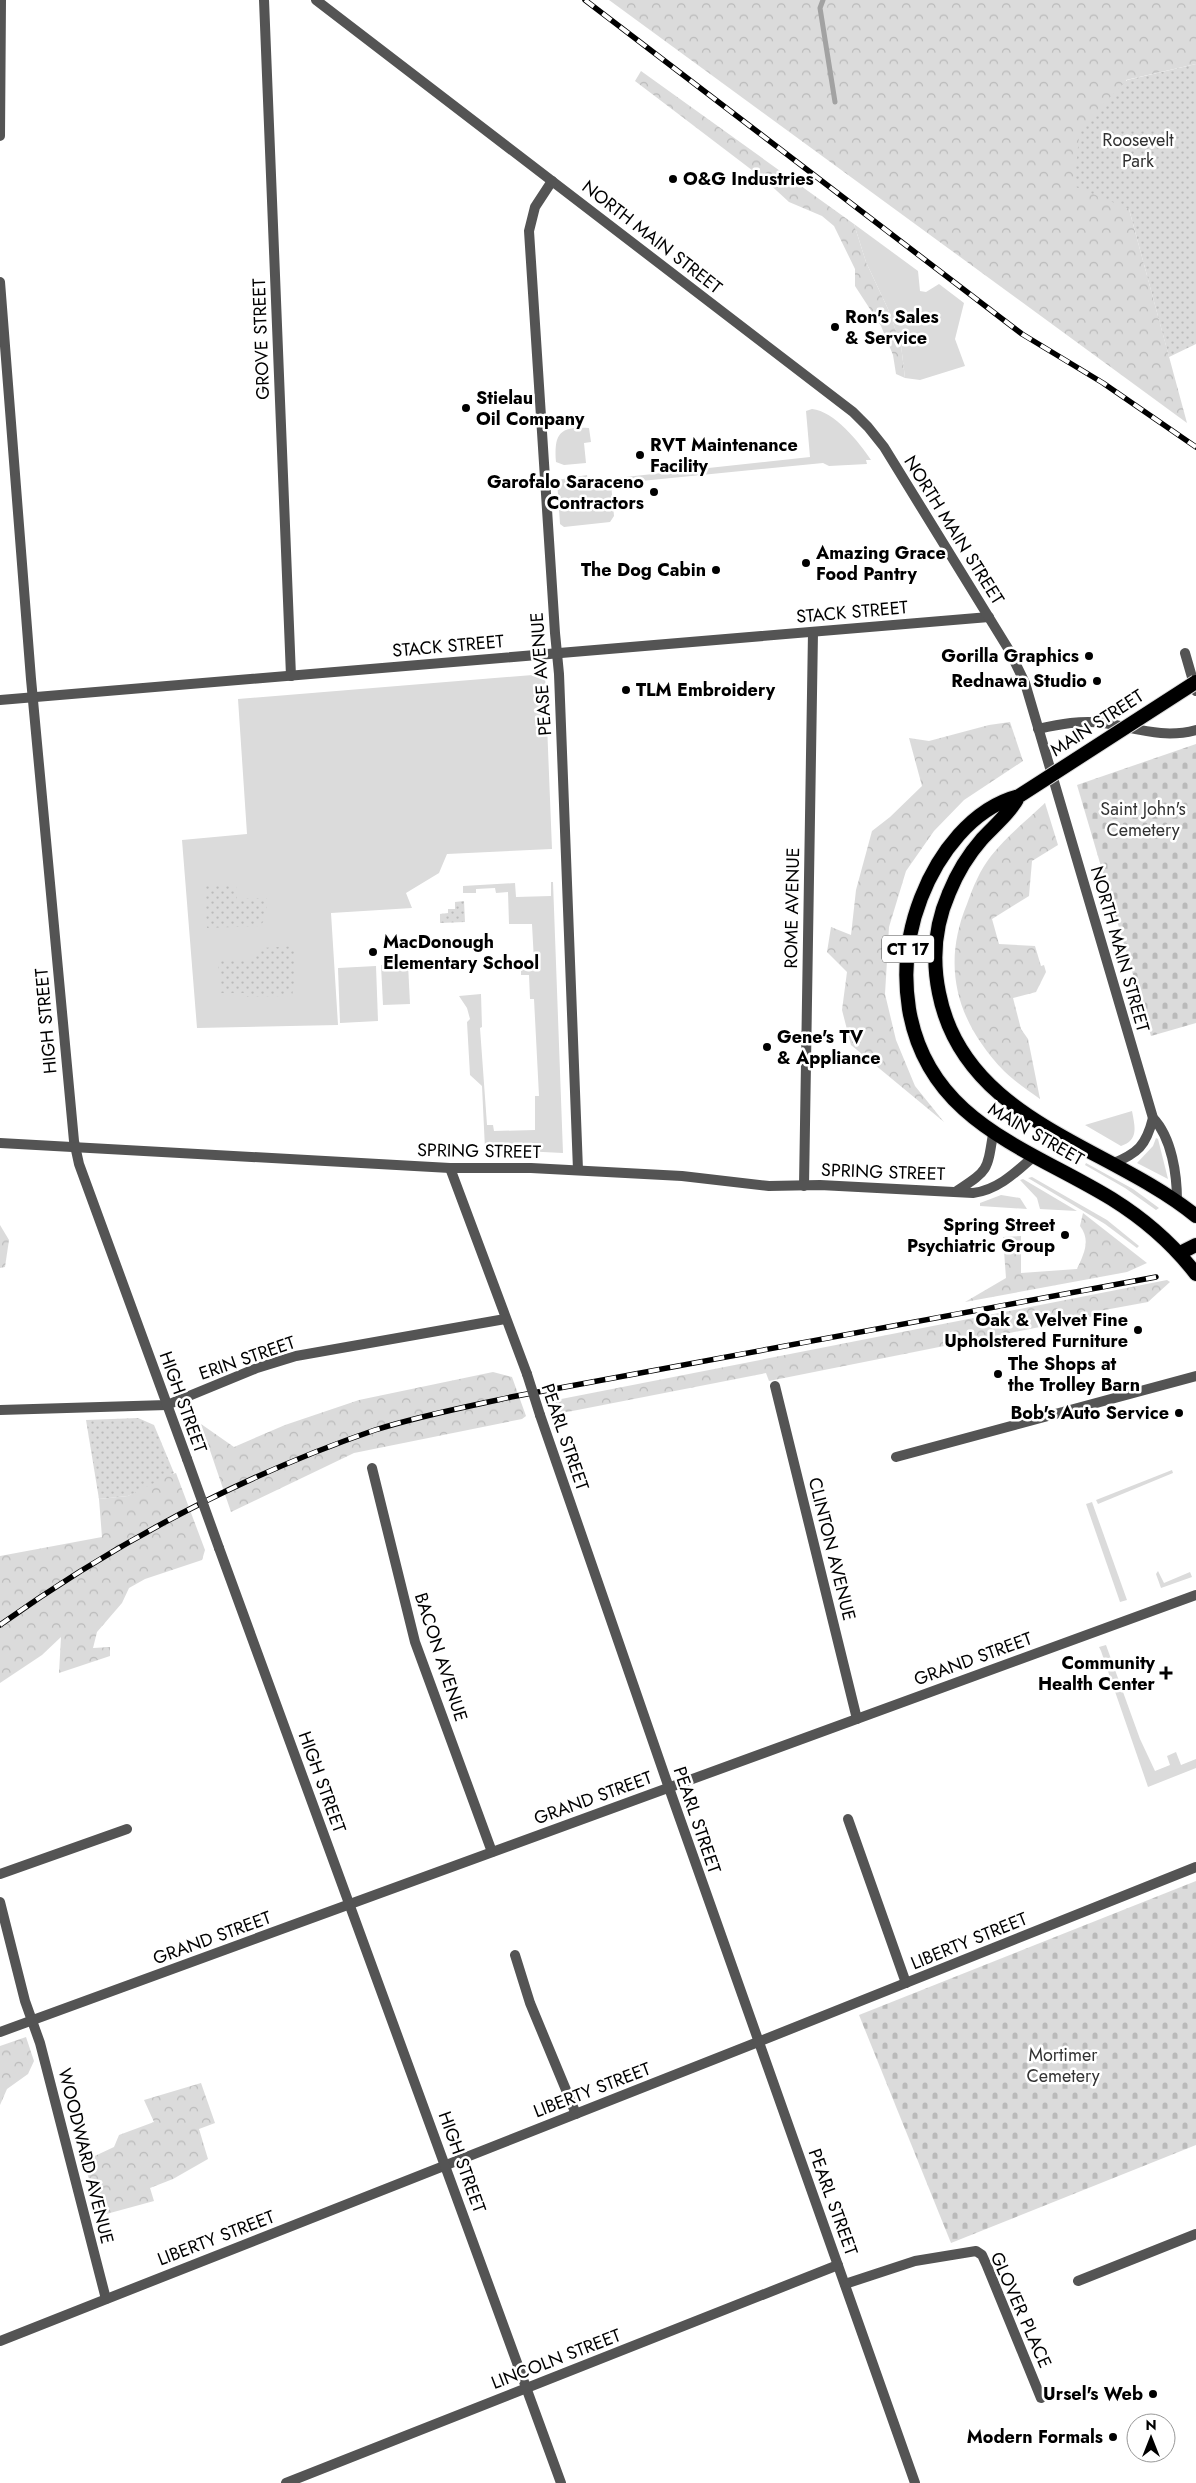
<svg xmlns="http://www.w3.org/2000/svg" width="1196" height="2483" font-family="Jost,sans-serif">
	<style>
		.grass { fill: #dbdbdb }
		.forest { fill: url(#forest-crowns) }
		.cemetery { fill: url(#cemetery-stones) }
		.park { fill: url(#park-dots) }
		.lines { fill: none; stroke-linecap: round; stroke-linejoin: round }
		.stream { stroke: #a2a2a2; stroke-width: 5 }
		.trunk-casing { stroke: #dbdbdb; stroke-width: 16 }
		.minor { stroke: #545454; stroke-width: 10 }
		.tertiary { stroke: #545454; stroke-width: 10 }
		.trunk { stroke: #000; stroke-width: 14 }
		.rail-casing { stroke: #000; stroke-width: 5.5 }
		.rail { stroke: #fff; stroke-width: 4; stroke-dasharray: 11; stroke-linecap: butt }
		.trunk-bridge-casing { stroke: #dbdbdb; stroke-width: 16; stroke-linecap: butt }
		.minor-bridge { stroke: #545454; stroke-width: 10 }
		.tertiary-bridge { stroke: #545454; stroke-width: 10 }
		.trunk-bridge { stroke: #000; stroke-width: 14 }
		.poi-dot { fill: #000; stroke: #fff; stroke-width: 2 }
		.labels { text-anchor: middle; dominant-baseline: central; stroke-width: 5; stroke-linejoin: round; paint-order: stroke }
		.shield { fill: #fff; stroke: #4c4c4c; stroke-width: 1 }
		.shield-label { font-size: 16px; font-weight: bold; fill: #000 }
		.park-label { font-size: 18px; fill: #323232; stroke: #fff }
		.poi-label { font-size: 18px; font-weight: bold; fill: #000; stroke: #fff; text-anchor: end }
		.street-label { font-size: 18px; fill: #000; stroke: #fff }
	</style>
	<defs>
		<pattern id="forest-crowns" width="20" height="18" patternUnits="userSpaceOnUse" patternTransform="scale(1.25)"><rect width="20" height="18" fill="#dbdbdb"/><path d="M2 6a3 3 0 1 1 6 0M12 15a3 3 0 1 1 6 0" fill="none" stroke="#bababa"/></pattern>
		<pattern id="cemetery-stones" width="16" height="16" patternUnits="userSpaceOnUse" patternTransform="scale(1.25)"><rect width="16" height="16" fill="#dbdbdb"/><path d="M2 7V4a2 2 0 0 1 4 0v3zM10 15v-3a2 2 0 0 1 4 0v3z" fill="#bababa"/></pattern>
		<pattern id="park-dots" width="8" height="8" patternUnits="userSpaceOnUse" patternTransform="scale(1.25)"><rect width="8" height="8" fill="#dbdbdb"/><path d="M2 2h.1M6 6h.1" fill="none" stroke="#bababa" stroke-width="1.8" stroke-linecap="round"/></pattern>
	</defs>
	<rect width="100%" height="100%" fill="#fff"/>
	<g class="grass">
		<path d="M854,224L918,271L920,291L926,292L939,284L964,303L955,339L965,366L920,380L905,378L901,345L888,309L866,262Z"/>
		<path d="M812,409C834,411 859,442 871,460H866L867,464L829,466L823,463L611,484L614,516L610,522L564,527L560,524L557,480L587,475L588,481L810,457L806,411Z"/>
		<path d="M589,428L591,442L584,443L586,463L564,465L556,462C554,434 559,426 589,428Z"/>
		<path d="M545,674L552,849L447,854L439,873L406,893L412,908L331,913L338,1025L197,1028L182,840L247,834L238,699Z"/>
		<path d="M551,882H553L563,1153L485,1149L482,1086L470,1075L467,1022L470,1019L467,1008L459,996L481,994L482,1027L480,1028L487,1125H493L494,1131L535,1130V1096H539L534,999H530L529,975H521V969L530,968L534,961L532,924H509L508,892L496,893L495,888L476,889V893H463V886L515,883L516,897L551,896Z"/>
		<path d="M408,964L410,1004L383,1005L381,965Z"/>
		<path d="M376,966L378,1021L340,1023L338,968Z"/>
		<path d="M1132,1111C1135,1127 1139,1140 1121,1146L1085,1125Z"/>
		<path d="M1156,1138L1158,1139L1168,1179L1137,1163L1153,1146Z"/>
		<path d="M1086,1163L1133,1189L1159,1208L1156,1210L1125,1188L1085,1165Z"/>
		<path d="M1032,1177L1107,1220L1139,1246L1137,1248L1105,1224L1028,1178Z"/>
		<path d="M1023,1179L1077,1211L1040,1209L1037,1198L1020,1180Z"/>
		<path d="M1001,1195L1020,1198L1027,1209L980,1206V1203Z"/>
		<path d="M1172,1470L1173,1473L1098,1504L1096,1500Z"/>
		<path d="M1092,1502L1127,1600L1120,1602L1086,1504Z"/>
		<path d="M1158,1571L1164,1583L1190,1572L1192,1577L1161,1588L1156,1574Z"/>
		<path d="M1106,1645L1140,1739L1155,1771L1170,1765L1167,1756L1176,1752L1181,1765L1196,1759V1768L1148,1787L1101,1651L1099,1647Z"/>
	</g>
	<g class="forest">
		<path d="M609,0H1196V64L1126,80L1129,209L1187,423Z"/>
		<path d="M641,71L854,224L866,262L888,309L901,345L905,378L896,374L893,355L881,326L855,286V269L834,226L822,216L789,202L765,180L635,81Z"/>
		<path d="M1010,722L1023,761L964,800L934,831L906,871L889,927L885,994L896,1040L915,1086L944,1122L851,1045L842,1010L847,972L827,952L831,927L851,935L856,890L872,831L890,817L922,786L909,738L929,741L989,725Z"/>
		<path d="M1045,803L1058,845L1032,861L1029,896L992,919L999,944L1035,946L1041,966L1044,965L1046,972L1036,992L1013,998L1021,1029L1028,1039L1040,1099C1028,1090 1014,1081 1004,1071C957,1022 941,967 967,904C973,887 980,870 991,856C1006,837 1027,820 1045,803Z"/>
		<path d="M1083,1213L1147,1263L1127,1272L965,1302L1006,1278L1003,1237L1021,1236V1273L1077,1269C1084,1254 1091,1240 1080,1226Z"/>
		<path d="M0,1225L9,1240L5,1267L0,1268Z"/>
		<path d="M1167,1280L1170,1282L1148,1302L1099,1311L1100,1315L769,1381L766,1373L557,1414L551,1401Z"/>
		<path d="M493,1372L512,1377L526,1416L522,1419L354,1453L231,1512L201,1424L234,1447L285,1425L359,1400Z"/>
		<path d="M176,1473L205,1550L202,1560L145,1579L129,1588L122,1603L97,1632L93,1648L110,1647V1656L59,1673L61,1637L42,1655L0,1683V1556L102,1537L99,1499L128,1496L161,1477Z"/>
		<path d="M26,2037L34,2061L28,2074L7,2089L0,2105V2046Z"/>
		<path d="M201,2083L215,2123L199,2129L208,2159L173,2179L150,2188L154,2201L99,2216L84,2161L114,2147L119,2135L154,2122L144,2100Z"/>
	</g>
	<g class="cemetery">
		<path d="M1196,744V1023L1151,1036L1077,785Z"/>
		<path d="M1196,1881V2145L951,2243L859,2015Z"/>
	</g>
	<g class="park">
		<path d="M1196,64V344L1169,357L1129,209L1074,186L1080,128L1127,80Z"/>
		<path d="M236,884L237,899L267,898L266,918L260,926L207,928L204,886Z"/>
		<path d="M464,901L465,922L440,923V914L448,913V909H455V902Z"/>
		<path d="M294,946L296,974L292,996L247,997L246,993H220L218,961L248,960L261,948Z"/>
		<path d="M138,1418L154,1425L174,1473L128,1496L99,1499L86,1420Z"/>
	</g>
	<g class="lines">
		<path class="stream" d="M823,0L820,8L835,102"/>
		<defs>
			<g id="trunk">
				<path d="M1019,796C972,808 938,854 921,898C907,934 903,971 909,1009C928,1122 1029,1148 1112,1199C1144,1219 1173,1244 1196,1274"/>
				<path d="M1019,796C1010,813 995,825 982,839C968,855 957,873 949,893C935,925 932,959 939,993C964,1121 1109,1145 1196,1216"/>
				<path d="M1180,1253L1196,1245"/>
			</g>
		</defs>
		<use href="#trunk" class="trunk-casing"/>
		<g class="minor">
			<path d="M264,0L291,676"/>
			<path d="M552,181L535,207L529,231L555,633L559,674L578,1170"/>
			<path d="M1185,653L1196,691"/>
			<path d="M0,700L989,617"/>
			<path d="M1038,729C1060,724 1081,720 1104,723C1136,728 1163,739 1196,730"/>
			<path d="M450,1168L527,1374"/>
			<path d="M804,1186L813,632"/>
			<path d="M775,1386L857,1719"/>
			<path d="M0,1410L167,1405L257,1368L296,1356L505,1319"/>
			<path d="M540,1415L669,1788L915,2483"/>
			<path d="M896,1457L1196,1376"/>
			<path d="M372,1468L415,1642L492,1852"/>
			<path d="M848,1819L906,1983"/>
			<path d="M0,1874L127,1829"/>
			<path d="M0,1902L25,2001L40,2043L106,2299"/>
			<path d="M515,1955L530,2003L576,2114"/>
			<path d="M1078,2281L1196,2234"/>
			<path d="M845,2284L915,2261L976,2251L982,2255L987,2266L1041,2398"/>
			<path d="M0,2341L758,2042L1196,1867"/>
			<path d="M286,2483L838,2265"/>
		</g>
		<g class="tertiary">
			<path d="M316,0L853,412L868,427L884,447L1009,650L1025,683L1153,1118C1172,1138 1177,1175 1177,1201"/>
			<path d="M0,136L1,0"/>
			<path d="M0,282L31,679L74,1141L79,1164L187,1459"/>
			<path d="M0,1143L450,1168H531L682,1176L769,1186L820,1185L973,1193C998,1190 1016,1172 1034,1156"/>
			<path d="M1112,1164C1138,1153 1146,1146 1153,1118"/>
			<path d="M957,1191C988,1170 987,1172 993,1134"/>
			<path d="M219,1548L561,2483"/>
			<path d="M0,2032L1196,1595"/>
		</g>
		<use href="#trunk" class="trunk"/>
		<defs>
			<g id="rail">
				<path d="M585,0L1022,334L1103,383L1196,447"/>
				<path d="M0,1625C115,1543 241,1476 375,1430C419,1416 466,1407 511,1397L1156,1277"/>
			</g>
		</defs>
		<use href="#rail" class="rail-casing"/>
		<use href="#rail" class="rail"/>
		<defs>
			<path id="trunk-bridge" d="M1019,796L1196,682"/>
		</defs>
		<use href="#trunk-bridge" class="trunk-bridge-casing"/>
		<path class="minor-bridge" d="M527,1374L540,1415"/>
		<path class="tertiary-bridge" d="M187,1459L219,1548"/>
		<use href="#trunk-bridge" class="trunk-bridge"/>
	</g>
	<g class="poi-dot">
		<circle cx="673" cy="179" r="5"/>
		<circle cx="835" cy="327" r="5"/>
		<circle cx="466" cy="408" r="5"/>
		<circle cx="640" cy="455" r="5"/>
		<circle cx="654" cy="492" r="5"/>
		<circle cx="806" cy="563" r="5"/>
		<circle cx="716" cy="570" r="5"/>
		<circle cx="1089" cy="656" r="5"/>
		<circle cx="1097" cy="681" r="5"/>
		<circle cx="626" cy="690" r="5"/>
		<circle cx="373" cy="952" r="5"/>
		<circle cx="767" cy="1047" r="5"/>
		<circle cx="1065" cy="1235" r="5"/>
		<circle cx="1138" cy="1330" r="5"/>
		<circle cx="998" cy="1374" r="5"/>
		<circle cx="1179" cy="1413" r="5"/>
		<path d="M1163.5 1665.5h5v5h5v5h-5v5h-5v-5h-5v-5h5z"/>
		<circle cx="1153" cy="2394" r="5"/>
		<circle cx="1113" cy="2437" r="5"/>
	</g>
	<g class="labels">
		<rect class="shield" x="882" y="935.5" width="52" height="27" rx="4"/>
		<g class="shield-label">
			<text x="908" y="949">CT 17</text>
		</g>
		<g class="park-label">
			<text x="1138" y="140">Roosevelt<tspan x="1138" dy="21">Park</tspan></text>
			<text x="1143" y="809">Saint John's<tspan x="1143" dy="21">Cemetery</tspan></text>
			<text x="1063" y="2055">Mortimer<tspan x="1063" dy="21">Cemetery</tspan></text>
		</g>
		<g class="poi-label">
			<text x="683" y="179" text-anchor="start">O&amp;G Industries</text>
			<text x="845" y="317" text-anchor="start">Ron's Sales<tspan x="845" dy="21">&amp; Service</tspan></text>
			<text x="476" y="398" text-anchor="start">Stielau<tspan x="476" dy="21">Oil Company</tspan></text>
			<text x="650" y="445" text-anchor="start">RVT Maintenance<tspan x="650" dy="21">Facility</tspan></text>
			<text x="644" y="482">Garofalo Saraceno<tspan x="644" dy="21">Contractors</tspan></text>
			<text x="816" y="553" text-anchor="start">Amazing Grace<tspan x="816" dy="21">Food Pantry</tspan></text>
			<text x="706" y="570">The Dog Cabin</text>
			<text x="1079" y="656">Gorilla Graphics</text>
			<text x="1087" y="681">Rednawa Studio</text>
			<text x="636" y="690" text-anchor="start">TLM Embroidery</text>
			<text x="383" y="942" text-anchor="start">MacDonough<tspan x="383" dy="21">Elementary School</tspan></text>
			<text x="777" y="1037" text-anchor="start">Gene's TV<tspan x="777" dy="21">&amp; Appliance</tspan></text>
			<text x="1055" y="1225">Spring Street<tspan x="1055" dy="21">Psychiatric Group</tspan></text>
			<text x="1128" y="1320">Oak &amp; Velvet Fine<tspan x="1128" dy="21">Upholstered Furniture</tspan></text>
			<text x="1008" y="1364" text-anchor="start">The Shops at<tspan x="1008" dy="21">the Trolley Barn</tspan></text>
			<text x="1169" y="1413">Bob's Auto Service</text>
			<text x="1155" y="1663">Community<tspan x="1155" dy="21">Health Center</tspan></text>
			<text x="1143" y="2394">Ursel's Web</text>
			<text x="1103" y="2437">Modern Formals</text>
		</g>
		<g class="street-label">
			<text transform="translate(652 237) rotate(38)">NORTH MAIN STREET</text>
			<text transform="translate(261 339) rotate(-92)">GROVE STREET</text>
			<text transform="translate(954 530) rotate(58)">NORTH MAIN STREET</text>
			<text transform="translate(852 612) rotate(-5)">STACK STREET</text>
			<text transform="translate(448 646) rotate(-5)">STACK STREET</text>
			<text transform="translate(541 674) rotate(-94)">PEASE AVENUE</text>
			<text transform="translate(1097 723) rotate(-33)">MAIN STREET</text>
			<text transform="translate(792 908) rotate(-89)">ROME AVENUE</text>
			<text transform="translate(1120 949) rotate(74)">NORTH MAIN STREET</text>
			<text transform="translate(46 1021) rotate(-95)">HIGH STREET</text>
			<text transform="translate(1036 1134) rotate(30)">MAIN STREET</text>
			<text transform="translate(479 1151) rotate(1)">SPRING STREET</text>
			<text transform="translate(883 1172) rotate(2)">SPRING STREET</text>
			<text transform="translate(247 1358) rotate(-19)">ERIN STREET</text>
			<text transform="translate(183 1402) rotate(70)">HIGH STREET</text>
			<text transform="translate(565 1437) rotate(71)">PEARL STREET</text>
			<text transform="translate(832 1549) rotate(76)">CLINTON AVENUE</text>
			<text transform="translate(441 1657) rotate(72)">BACON AVENUE</text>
			<text transform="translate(973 1659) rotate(-20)">GRAND STREET</text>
			<text transform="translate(322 1782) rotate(70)">HIGH STREET</text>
			<text transform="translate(593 1798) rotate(-20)">GRAND STREET</text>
			<text transform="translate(697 1820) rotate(71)">PEARL STREET</text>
			<text transform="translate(212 1938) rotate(-20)">GRAND STREET</text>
			<text transform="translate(969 1941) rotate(-22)">LIBERTY STREET</text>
			<text transform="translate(592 2090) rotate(-21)">LIBERTY STREET</text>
			<text transform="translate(86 2156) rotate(76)">WOODWARD AVENUE</text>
			<text transform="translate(462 2162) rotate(70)">HIGH STREET</text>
			<text transform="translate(833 2202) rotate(70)">PEARL STREET</text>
			<text transform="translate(216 2238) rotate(-21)">LIBERTY STREET</text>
			<text transform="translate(1021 2310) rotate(66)">GLOVER PLACE</text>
			<text transform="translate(556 2359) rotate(-21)">LINCOLN STREET</text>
		</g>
	</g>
	<g transform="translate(1151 2438)"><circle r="24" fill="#ffffff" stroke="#999999"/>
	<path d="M0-4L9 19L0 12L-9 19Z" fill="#000000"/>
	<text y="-8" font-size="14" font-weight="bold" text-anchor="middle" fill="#000000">N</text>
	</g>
</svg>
